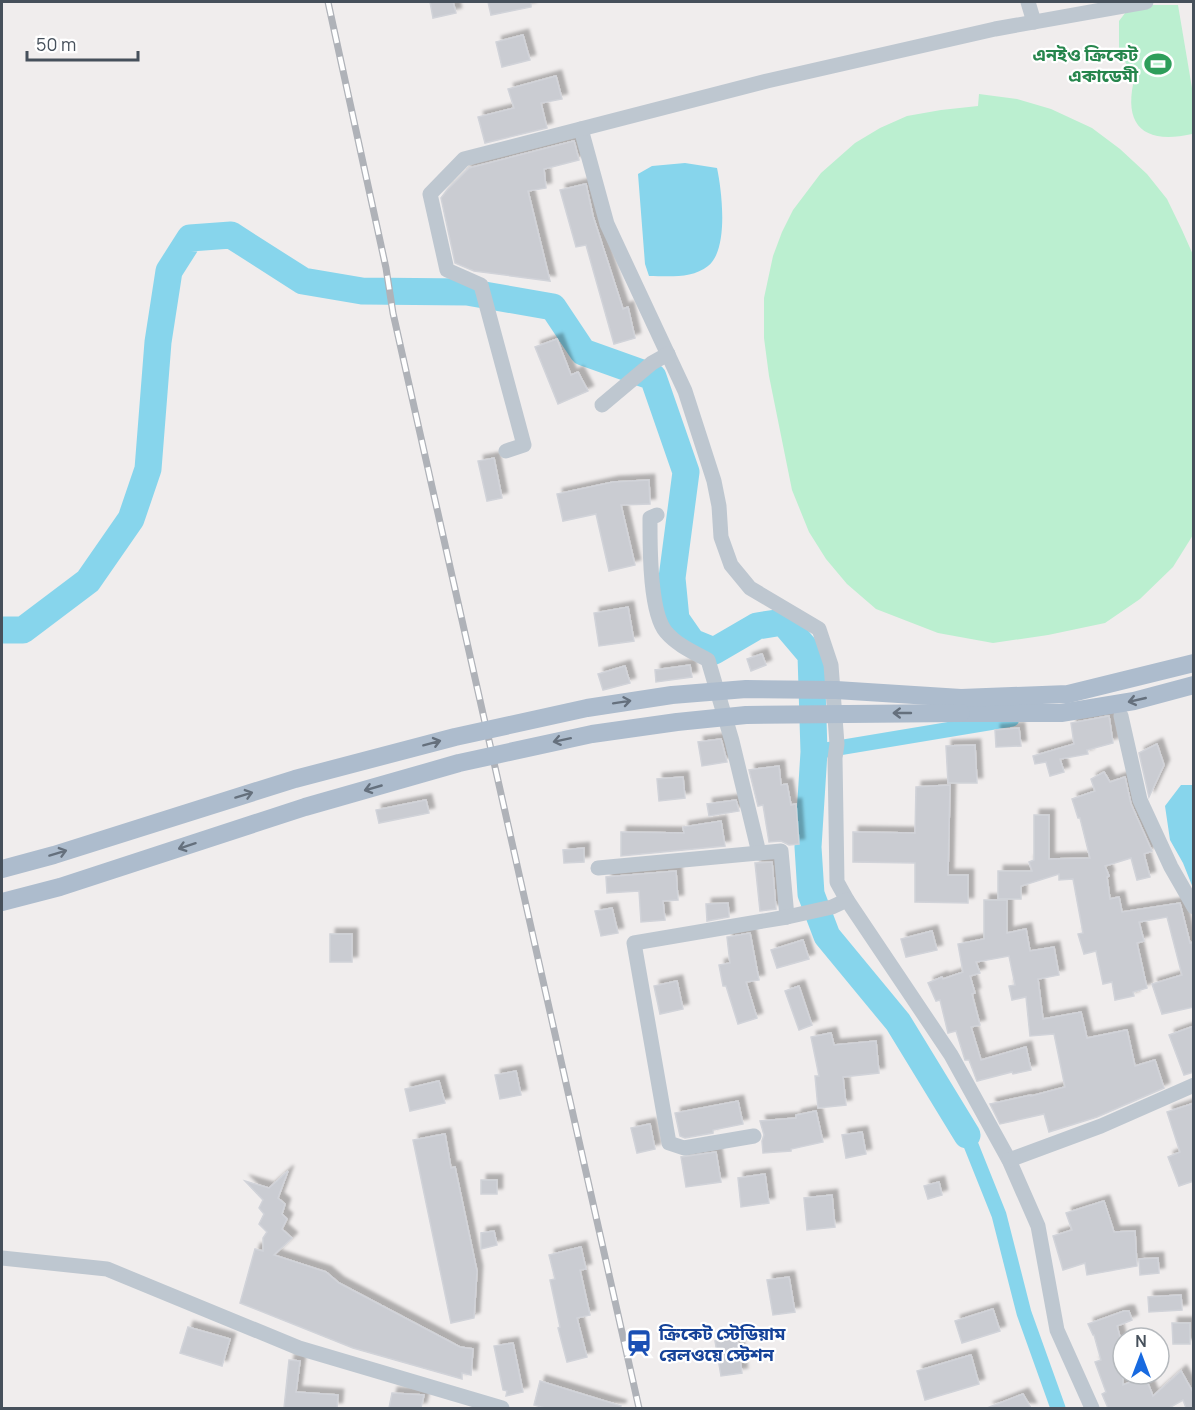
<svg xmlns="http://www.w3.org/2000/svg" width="1195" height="1410" font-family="Manrope,'Noto Sans Bengali',sans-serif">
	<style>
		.green { fill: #bbefd0 }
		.water { fill: #87d5ec }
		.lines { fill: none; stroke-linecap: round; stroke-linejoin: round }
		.canal { stroke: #87d5ec; stroke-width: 15 }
		.river { stroke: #87d5ec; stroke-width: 27 }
		.building { fill: #caccd2; stroke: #d1d3d9; stroke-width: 1.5; filter: url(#shadow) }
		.minor { stroke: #bec7d0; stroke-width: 15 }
		.major { stroke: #adbccd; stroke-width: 18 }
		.rail-casing { stroke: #afb2b8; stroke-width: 7 }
		.rail { stroke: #fff; stroke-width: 4.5; stroke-dasharray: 14; stroke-linecap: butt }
		.major-bridge { stroke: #adbccd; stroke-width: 18 }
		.oneway { stroke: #65707d }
		.labels { text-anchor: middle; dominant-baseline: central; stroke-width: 4.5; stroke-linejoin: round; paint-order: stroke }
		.leisure-label { font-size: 18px; font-weight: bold; fill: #27864d; stroke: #fff; text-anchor: end }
		.transit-label { font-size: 18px; font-weight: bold; fill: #164399; stroke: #fff; text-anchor: start }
	</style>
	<defs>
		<filter id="shadow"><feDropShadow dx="5.5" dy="-5.5" stdDeviation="1.5" flood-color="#0004"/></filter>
	</defs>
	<rect width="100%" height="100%" fill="#f0eded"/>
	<g class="green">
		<path d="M1147,5H1178L1193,94L1192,134C1143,145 1122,125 1135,76L1119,53V21L1129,8Z"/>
		<path d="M979,94L1017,99L1051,109L1092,128L1120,149L1147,174L1167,199L1182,230L1194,257L1193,535L1173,567L1140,599L1105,623L1048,635L993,643L938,633L876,609L847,584L826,559L809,532L792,490L769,376L764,338V298L773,256L782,232L793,210L821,173L855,143L880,128L907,116L941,110L978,106Z"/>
	</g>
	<g class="water">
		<path d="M685,163L717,168C722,191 729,250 708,266C692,279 668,276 649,276L645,264L638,174L652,166Z"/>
		<path d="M1181,785H1193V888L1183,863L1170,840L1165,806Z"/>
	</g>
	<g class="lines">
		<g class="canal">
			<path d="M814,752L1012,719"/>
			<path d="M967,1135L999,1215L1024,1313L1058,1408"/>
		</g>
		<path class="river" d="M2,630H23L88,581L131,519L148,469L158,342L169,271L190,238L231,235L303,281L362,291L467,292L553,307L583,352L653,377L686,472L672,578L676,619L692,642L714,651L757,626L783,622L811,655L814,752L808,847L811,894L827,936L898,1022L967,1135"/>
	</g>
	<g class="building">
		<path d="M430,2H453L456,13L433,18Z"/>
		<path d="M488,2H531V7L491,15Z"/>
		<path d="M523,35L530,60L502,67L496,42Z"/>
		<path d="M556,76L562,99L541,103L547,128L485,143L478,117L514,108L508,89Z"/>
		<path d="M574,141L579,160L544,169L546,188L528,191L550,281L474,271L455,263L441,198L448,189L469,168Z"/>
		<path d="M586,184L593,216L623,309L628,307L635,338L614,344L586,245L576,247L560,190Z"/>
		<path d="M557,339L571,375L578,372L588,391L558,404L535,347Z"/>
		<path d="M494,458L502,498L487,501L478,461Z"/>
		<path d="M649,480L650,504L621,505L635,565L609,571L596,514L563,521L557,494L613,482Z"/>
		<path d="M628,607L634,641L599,646L594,613Z"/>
		<path d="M762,654L766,665L751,671L747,659Z"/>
		<path d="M690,665L692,677L656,682L655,670Z"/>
		<path d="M625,666L630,683L603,690L598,674Z"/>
		<path d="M1109,716L1113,743L1087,750L1088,754L1060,759L1064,772L1050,776L1046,762L1035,764L1033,756L1074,744L1071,723Z"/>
		<path d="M1019,728L1021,746L996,747L995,730Z"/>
		<path d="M721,739L727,762L702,766L698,742Z"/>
		<path d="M1157,744L1164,765L1149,797L1139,753Z"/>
		<path d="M975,745L977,783H948L946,746Z"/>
		<path d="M779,766L781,785L787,784L791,805L796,804L799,844L789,845L781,841L769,842L763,805L758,806L749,770Z"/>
		<path d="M1104,772L1110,782L1125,777L1131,804L1152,851L1144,854L1150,877L1137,880L1131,858L1105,866L1109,876L1107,877L1110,899L1119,897L1122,912L1180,903L1190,943L1194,942V1007L1162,1014L1152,984L1182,975L1167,917L1139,922L1144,941L1137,943L1147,988L1133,992L1134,996L1115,1000L1112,982L1103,984L1096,951L1084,954L1078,934L1083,933L1073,879L1059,880V874L1021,886V899H998V871H1032L1029,862L1034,860V815H1049V859L1090,858L1080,818H1078L1072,799L1095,791L1091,779Z"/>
		<path d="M683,777L685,798L659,801L657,779Z"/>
		<path d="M950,785L948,875H968V903L915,902V863L853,862V832L915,833L916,787Z"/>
		<path d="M426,800L429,813L379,823L376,810Z"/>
		<path d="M736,800L739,811L709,816L707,804Z"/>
		<path d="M721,821L725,846L621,856V832L684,833L683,827Z"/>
		<path d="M584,848V862L564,863L563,850Z"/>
		<path d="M772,862L776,909L760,911L755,863Z"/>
		<path d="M676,871L678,900L663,901L665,920L641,922L639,891L607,893L606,877Z"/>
		<path d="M984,900H1007V933L1026,929L1030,951L1054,947L1059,975L1038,979L1043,1019L1081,1012L1087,1038L1127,1030L1135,1066L1155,1060L1164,1088L1097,1117L1049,1132L1044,1114L1000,1124L990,1104L1031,1095V1096L1065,1087L1054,1034L1030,1036L1026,997L1012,1000L1009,986L1015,985L1009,956L976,962L980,973L970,976L975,993L972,994L980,1025L971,1027L981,1060L1026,1047L1031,1070L1013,1074L1012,1072L977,1081L969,1060H965L956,1031L948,1033L940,1000L936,1001L928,983L942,977L943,979L963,972L958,944L984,939Z"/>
		<path d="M728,903L729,917L707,921L706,904Z"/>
		<path d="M612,908L618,933L601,936L595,911Z"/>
		<path d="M932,931L937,950L906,957L901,939Z"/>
		<path d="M750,933L759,980L746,982L757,1018L738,1024L726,986H723L719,965L730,963L727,937Z"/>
		<rect x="330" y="934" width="22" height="28"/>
		<path d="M803,940L809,959L777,968L771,950Z"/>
		<path d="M677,981L683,1009L660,1014L654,986Z"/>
		<path d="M799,986L812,1025L799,1030L785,991Z"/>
		<path d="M1194,1026V1072L1184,1075L1169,1035Z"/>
		<path d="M831,1033L834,1045L876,1041L879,1073L843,1077L846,1105L818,1108L815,1076H819L811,1037Z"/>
		<path d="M516,1071L521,1095L500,1099L495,1075Z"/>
		<path d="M439,1081L445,1103L410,1111L405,1089Z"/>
		<path d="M738,1101L743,1124L713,1130V1133L685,1138L680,1136L675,1113Z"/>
		<path d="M1194,1103V1181L1179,1186L1168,1157L1180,1152L1167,1112Z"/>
		<path d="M816,1111L823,1142L791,1149V1151L763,1153L762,1141L764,1135L760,1121L796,1118V1115Z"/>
		<path d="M650,1124L655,1149L637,1153L631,1128Z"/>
		<path d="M862,1132L866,1154L846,1158L842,1135Z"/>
		<path d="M445,1134L451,1168L455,1167L477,1271L474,1318L451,1323L413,1140Z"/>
		<path d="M716,1152L721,1182L686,1187L681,1157Z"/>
		<path d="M288,1171L278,1198L285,1204L282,1214L287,1219L282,1229L292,1238L274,1255L326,1272L339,1283L460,1347L473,1349L471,1375L462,1373V1379L353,1348L240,1303L255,1249L263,1251V1238L267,1232L259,1224L264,1214L259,1208L263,1200L245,1181L269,1188Z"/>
		<path d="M765,1174L769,1203L741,1207L738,1178Z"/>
		<rect x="481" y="1180" width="16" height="14"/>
		<path d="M939,1182L942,1195L928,1199L924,1186Z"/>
		<path d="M832,1195L835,1227L807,1230L804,1198Z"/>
		<path d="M1104,1201L1114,1232L1135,1231L1137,1266L1087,1275L1085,1263L1063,1270L1053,1236L1072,1230L1066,1213Z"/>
		<path d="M494,1231L497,1245L481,1249V1233Z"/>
		<path d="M581,1247L586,1269L580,1270L590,1315L577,1318L587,1357L567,1362L558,1328L560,1327L550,1280L555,1279L549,1255Z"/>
		<path d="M1158,1258L1159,1273L1140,1275L1139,1259Z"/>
		<path d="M789,1277L795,1312L773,1315L767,1280Z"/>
		<path d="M1181,1295L1182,1310L1149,1312L1148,1297Z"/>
		<path d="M993,1309L1000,1331L962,1343L955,1321Z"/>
		<path d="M1124,1311H1129L1132,1320L1117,1326L1123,1348V1385L1145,1376L1153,1396L1181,1371L1194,1394V1408H1186L1183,1400L1169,1408H1108L1102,1394L1106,1392L1095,1362L1101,1360L1094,1335H1093L1088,1324Z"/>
		<path d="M1172,1323H1190V1344H1173Z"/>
		<path d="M188,1327L230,1339L222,1366L180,1353Z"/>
		<path d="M737,1338L742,1373L721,1376L715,1341Z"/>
		<path d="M513,1343L523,1392L506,1396L507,1391L503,1390L494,1346Z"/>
		<path d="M971,1355L979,1384L925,1400L917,1371Z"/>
		<path d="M289,1360L300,1361L296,1392L338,1395L337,1408H284Z"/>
		<path d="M540,1381L621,1406L620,1408H545L534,1405Z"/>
		<path d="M392,1393L424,1395L421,1408H389Z"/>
		<path d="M1023,1394L1031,1408H987Z"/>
	</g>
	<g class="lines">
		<g class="minor">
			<path d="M1028,2L1034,22"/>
			<path d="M581,129L607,224L685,391L714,481L719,506L721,537L731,565L750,588L819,629L831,665L837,744L835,758L837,882L847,900"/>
			<path d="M602,405L652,363L668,354"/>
			<path d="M506,451L524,445L481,285L447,270L430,194L464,159L767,81L995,29L1146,2"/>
			<path d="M657,515L650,518V526C650,551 650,613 666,632C677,645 693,652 708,660L732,741L759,853"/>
			<path d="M1121,716L1140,800L1171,867L1194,907"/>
			<path d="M598,868L781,851L787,917"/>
			<path d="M754,1136L684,1148L669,1143L634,943L787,917L832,907L847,900L951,1055L1009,1160L1038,1226L1057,1330L1092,1408"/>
			<path d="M1009,1160L1101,1126L1194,1085"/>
			<path d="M2,1258L107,1269L299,1348L502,1408"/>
		</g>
		<path class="major" d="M961,713H1061L1134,701L1194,685"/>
		<defs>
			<path id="rail" d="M328,2L386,268L393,313L639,1408"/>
		</defs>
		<use href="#rail" class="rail-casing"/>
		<use href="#rail" class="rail"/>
		<g class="major-bridge">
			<path d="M2,869L54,855L295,779L455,737L587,708L672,695L746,689L836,690L961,698L1068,694L1194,663"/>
			<path d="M2,902L60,887L305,807L459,763L592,734L677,722L746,715L961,713"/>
		</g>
	</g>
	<defs><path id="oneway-shaft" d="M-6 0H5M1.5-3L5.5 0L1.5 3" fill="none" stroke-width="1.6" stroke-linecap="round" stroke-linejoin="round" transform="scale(1.5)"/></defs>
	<g class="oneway">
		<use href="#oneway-shaft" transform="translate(1137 700) rotate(167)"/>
		<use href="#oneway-shaft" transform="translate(622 702) rotate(-9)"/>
		<use href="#oneway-shaft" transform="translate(902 713) rotate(180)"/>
		<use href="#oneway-shaft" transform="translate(562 740) rotate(168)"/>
		<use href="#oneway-shaft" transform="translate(432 743) rotate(-15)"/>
		<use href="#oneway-shaft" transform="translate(373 788) rotate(164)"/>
		<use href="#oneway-shaft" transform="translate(244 795) rotate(-17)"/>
		<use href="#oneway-shaft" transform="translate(187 846) rotate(162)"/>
		<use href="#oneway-shaft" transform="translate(58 853) rotate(-17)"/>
	</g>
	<defs>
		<symbol id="stadium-bare" viewBox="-9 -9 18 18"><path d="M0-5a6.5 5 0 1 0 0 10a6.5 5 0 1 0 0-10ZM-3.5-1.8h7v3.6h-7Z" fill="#2e9e5b" stroke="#fff" stroke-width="2.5" paint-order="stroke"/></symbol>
		<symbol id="station-bare" viewBox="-9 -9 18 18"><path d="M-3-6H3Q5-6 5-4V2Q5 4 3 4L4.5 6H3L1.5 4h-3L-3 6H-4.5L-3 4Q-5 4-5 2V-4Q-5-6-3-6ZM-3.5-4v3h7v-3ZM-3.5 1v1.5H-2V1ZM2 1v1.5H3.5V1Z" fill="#1a4fb4" stroke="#fff" stroke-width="2.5" paint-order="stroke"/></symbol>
	</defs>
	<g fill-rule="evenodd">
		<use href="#stadium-bare" x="1139" y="45" width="38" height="38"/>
		<use href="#station-bare" x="620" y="1324" width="38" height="38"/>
	</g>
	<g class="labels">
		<g class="leisure-label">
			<text x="1138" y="54">এনইও ক্রিকেট<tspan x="1138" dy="21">একাডেমী</tspan></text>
		</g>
		<g class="transit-label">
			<text x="659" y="1333">ক্রিকেট স্টেডিয়াম<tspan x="659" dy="21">রেলওয়ে স্টেশন</tspan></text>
		</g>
	</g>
	<rect width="1195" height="1410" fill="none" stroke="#46505b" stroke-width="6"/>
	<g transform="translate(1141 1356)"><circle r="28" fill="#ffffff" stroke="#b5b9bd" stroke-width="1.5"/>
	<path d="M0-4.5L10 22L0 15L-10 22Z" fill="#186ae0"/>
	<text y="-9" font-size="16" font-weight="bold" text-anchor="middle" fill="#46505b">N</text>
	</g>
	<path d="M27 51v9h111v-9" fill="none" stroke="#46505b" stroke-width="3"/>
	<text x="36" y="51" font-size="18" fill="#46505b" stroke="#ffffff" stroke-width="4.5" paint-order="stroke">50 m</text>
</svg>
